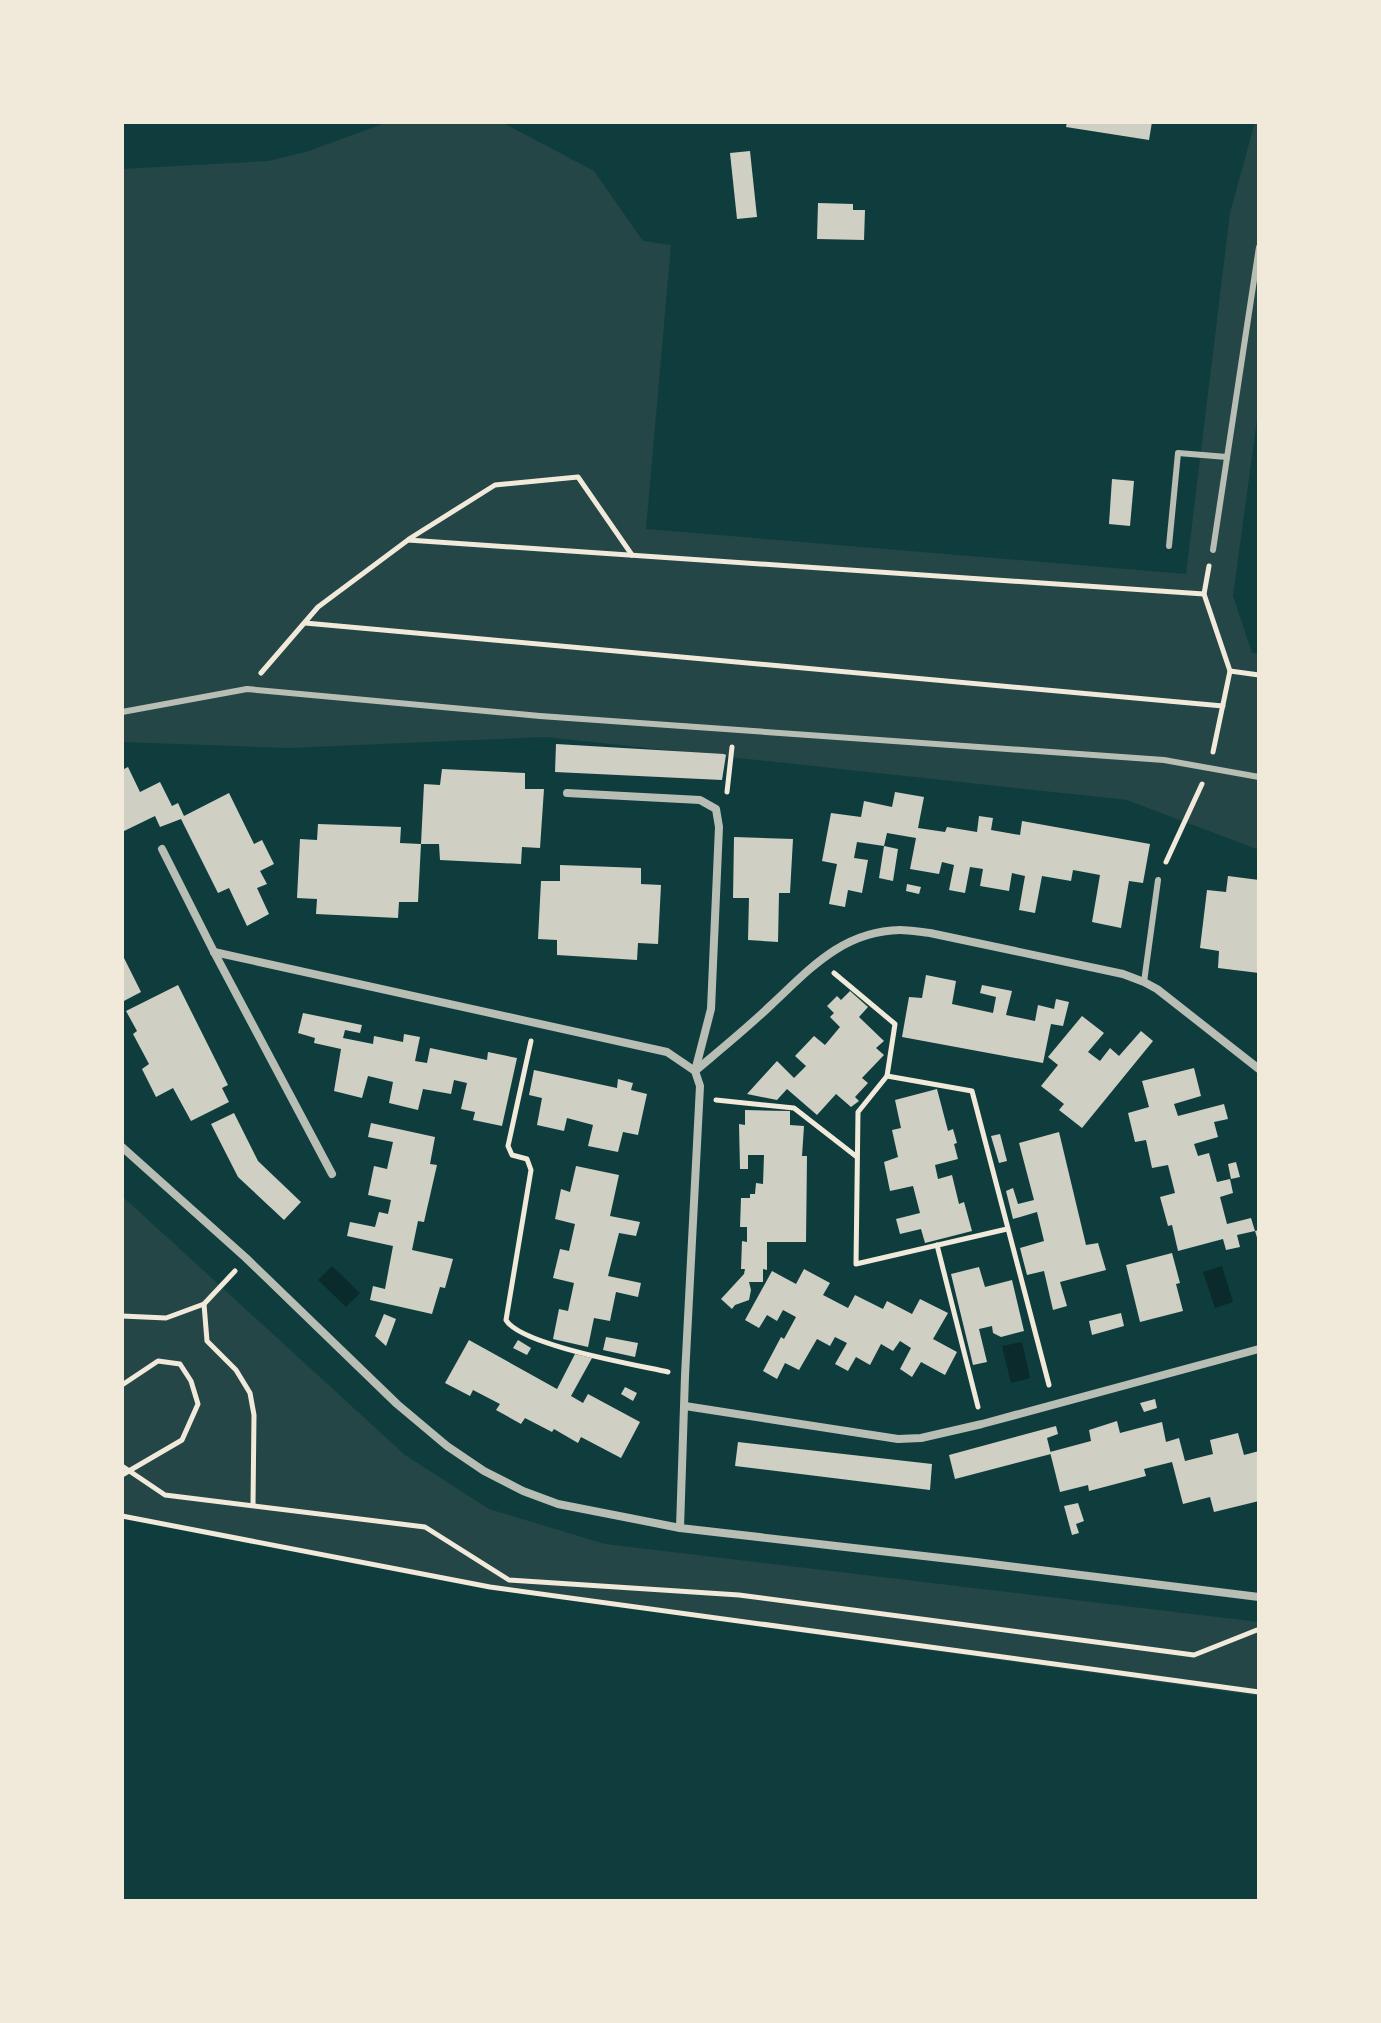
<svg xmlns="http://www.w3.org/2000/svg" width="1381" height="2023" font-family="Raleway,sans-serif">
	<style>
		.green { fill: #244646 }
		.water { fill: #0a2a2b }
		.building { fill: #cfcfc3 }
		.lines { fill: none; stroke-linecap: round; stroke-linejoin: round }
		.path { stroke: #f1e9da; stroke-width: 5 }
		.service { stroke: #b8beb3; stroke-width: 6 }
		.minor { stroke: #b8beb3; stroke-width: 8 }
	</style>
	<rect width="100%" height="100%" fill="#0f3d3e"/>
	<g class="green">
		<path d="M388,122H497L505,124L594,171L643,241L671,245L646,529L1186,574L1230,213L1255,122H1259V405L1233,596L1252,653L1259,654V850L1127,800L546,737L288,748L122,742V169L268,161L306,152Z"/>
		<path d="M122,1196L405,1455L489,1509L605,1544L1259,1622V1696L539,1596L122,1517Z"/>
	</g>
	<g class="water">
		<path d="M332,1266L360,1293L346,1307L318,1280Z"/>
		<path d="M1222,1266L1233,1302L1215,1308L1203,1272Z"/>
		<path d="M1022,1342L1030,1378L1011,1383L1002,1346Z"/>
	</g>
	<g class="building">
		<path d="M1067,122H1152L1149,140L1066,127Z"/>
		<path d="M750,151L757,217L737,219L730,153Z"/>
		<path d="M818,203L853,204V210H865L864,240L817,239Z"/>
		<path d="M1112,479L1134,481L1130,526L1109,524Z"/>
		<path d="M556,744L724,754L726,755L722,780L555,772Z"/>
		<path d="M128,767L140,792L160,782L172,806L178,803L184,816L229,793L254,844L262,840L274,864L260,871L267,884L257,888L269,914L247,926L229,888L218,893L181,819L160,827L155,816L122,832V770Z"/>
		<path d="M442,769L525,773V789H544L540,848L522,847L521,864L440,860L439,844H421L424,784L440,785Z"/>
		<path d="M895,792L924,797L918,828L945,832L947,827L977,832L979,816L993,818L991,830L1020,835L1022,821L1150,844L1143,883L1129,881L1121,928L1092,922L1100,875L1073,870L1071,881L1042,876L1035,913L1019,910L1025,876L1012,873L1009,891L980,886L983,869L970,867L965,893L949,890L954,865L942,862L939,874L910,869L916,838L887,833L884,846L898,849L893,881L879,878L884,846L857,842L854,858L868,860L862,893L848,890L845,907L829,904L837,864L822,861L831,813L861,817L864,801L892,807Z"/>
		<path d="M318,824L401,827L400,843L421,844L418,902H399L398,918L316,914L317,899L297,898L300,839L317,840Z"/>
		<path d="M734,837L793,839L790,893H779L778,942L748,940L749,898H733Z"/>
		<path d="M560,865L641,868V884L661,885L658,944L638,943L637,960L557,955V940L538,939L541,881H560Z"/>
		<path d="M1228,876L1259,880V973L1218,968L1219,951L1200,948L1207,890L1226,892Z"/>
		<path d="M907,884L921,887L919,894L906,891Z"/>
		<path d="M122,954L141,992L122,1002Z"/>
		<path d="M926,975L956,981L952,1004L993,1013L996,997L980,993L982,985L1012,991L1006,1015L1035,1021L1038,1005L1054,1009L1056,999L1069,1002L1063,1026L1051,1024L1043,1063L902,1037L909,997L922,998Z"/>
		<path d="M178,985L228,1085L222,1088L229,1102L191,1121L173,1088L156,1097L142,1069L149,1064L133,1034L137,1031L126,1011Z"/>
		<path d="M850,991L868,1007L859,1017L884,1041L876,1048L884,1055L862,1078L868,1083L855,1097L859,1101L851,1107L836,1094L817,1115L787,1089L777,1100L747,1094L777,1061L794,1078L806,1066L795,1056L814,1036L825,1045L840,1027L830,1017L834,1013L827,1006L837,996L841,1000Z"/>
		<path d="M303,1013L362,1025L360,1033L345,1030L343,1038L373,1044L374,1036L403,1042L404,1034L420,1037L415,1061L427,1063L430,1048L487,1060L488,1052L517,1058L502,1126L473,1120L475,1112L461,1109L467,1083L454,1080L451,1094L423,1089L418,1110L389,1103L393,1082L368,1076L362,1098L334,1091L341,1049L314,1043L315,1038L298,1033Z"/>
		<path d="M1082,1016L1104,1033L1088,1052L1100,1061L1110,1048L1119,1056L1141,1031L1153,1041L1082,1128L1059,1110L1064,1104L1041,1086L1058,1065L1048,1057Z"/>
		<path d="M1194,1068L1201,1096L1174,1104L1178,1116L1224,1104L1228,1119L1214,1122L1218,1137L1194,1144L1198,1156L1209,1153L1217,1182L1230,1179L1233,1193L1220,1197L1227,1224L1251,1218L1255,1231L1259,1230V1244L1255,1231L1237,1235L1240,1247L1226,1250L1223,1239L1178,1251L1172,1225L1168,1226L1160,1197L1175,1193L1168,1165L1152,1168L1146,1140L1135,1142L1128,1113L1149,1107L1142,1081Z"/>
		<path d="M534,1070L617,1088L618,1079L633,1083L631,1090L647,1094L638,1135L623,1132L618,1152L588,1146L593,1125L567,1118L564,1131L537,1125L542,1098L529,1095Z"/>
		<path d="M937,1089L948,1131L953,1129L957,1143L954,1144L958,1159L935,1165L938,1179L952,1175L959,1204L964,1202L972,1231L925,1243L921,1229L900,1234L896,1219L920,1213L913,1186L890,1191L884,1162L898,1157L892,1130L901,1128L895,1100Z"/>
		<path d="M745,1110L790,1111V1125L804,1126L802,1156H807L806,1242H767V1270L763,1269V1282H749L751,1290L749,1300L735,1305L732,1309L721,1299L744,1274L745,1269H741L742,1241L747,1242V1227H740L741,1198H750V1194H755L756,1183L763,1184L764,1155H748V1169H740L739,1124L745,1125Z"/>
		<path d="M234,1113L258,1161L301,1202L284,1220L238,1177L211,1124Z"/>
		<path d="M371,1123L435,1137L430,1164L437,1165L424,1222L418,1221L412,1250L453,1259L445,1288L440,1287L432,1314L370,1300L373,1286L385,1289L393,1246L347,1236L350,1222L375,1227L379,1212L388,1214L391,1200L368,1195L374,1166L387,1169L393,1142L368,1137Z"/>
		<path d="M1059,1132L1086,1245L1098,1243L1106,1270L1060,1282L1067,1306L1053,1310L1044,1271L1027,1275L1020,1248L1044,1241L1037,1212L1013,1219L1006,1191L1013,1188L1018,1204L1034,1200L1019,1143Z"/>
		<path d="M1000,1134L1007,1161L999,1163L991,1136Z"/>
		<path d="M1236,1162L1240,1177L1231,1179L1228,1164Z"/>
		<path d="M576,1166L619,1175L610,1216L640,1222L636,1236L619,1233L608,1276L641,1283L638,1297L616,1292L610,1321L594,1318L588,1347L553,1339L559,1309L568,1311L574,1283L553,1278L560,1249L569,1251L575,1224L555,1219L561,1189L570,1192Z"/>
		<path d="M1172,1253L1180,1283L1176,1284L1183,1311L1140,1322L1126,1265Z"/>
		<path d="M979,1267L985,1287L1012,1280L1024,1331L1001,1337L993,1333L992,1326L979,1329L987,1362L973,1365L951,1274Z"/>
		<path d="M804,1269L830,1283L823,1295L848,1308L855,1295L883,1309L887,1301L912,1314L920,1299L948,1313L933,1339L957,1352L945,1375L921,1362L912,1377L900,1369L911,1348L900,1341L893,1351L881,1344L870,1365L856,1357L848,1371L835,1364L847,1343L835,1337L830,1346L817,1339L799,1370L785,1363L777,1379L763,1371L781,1337L784,1339L796,1317L783,1310L777,1321L767,1315L759,1328L745,1320L772,1271L796,1284Z"/>
		<path d="M1121,1313L1124,1326L1092,1335L1089,1321Z"/>
		<path d="M384,1314L396,1319L386,1346L375,1336Z"/>
		<path d="M606,1337L638,1343L635,1357L603,1350Z"/>
		<path d="M469,1340L557,1389L575,1354L592,1358L571,1396L583,1403L588,1394L640,1422L621,1458L581,1437L578,1443L554,1429L552,1432L525,1418L521,1424L496,1410L500,1404L473,1390L470,1396L445,1383Z"/>
		<path d="M518,1340L531,1348L527,1355L513,1348Z"/>
		<path d="M625,1387L637,1393L633,1401L621,1394Z"/>
		<path d="M1155,1399L1157,1408L1144,1412L1140,1403Z"/>
		<path d="M1117,1421L1120,1433L1162,1422L1166,1442L1179,1438L1185,1461L1213,1454L1210,1440L1238,1433L1244,1455L1259,1451V1501L1214,1512L1210,1497L1183,1504L1172,1462L1144,1469L1146,1476L1089,1491L1088,1485L1060,1492L1050,1452L1091,1441L1089,1430Z"/>
		<path d="M1056,1426L1058,1434L1047,1438L1051,1454L955,1479L949,1455Z"/>
		<path d="M738,1442L932,1464L930,1490L735,1466Z"/>
		<path d="M1078,1503L1084,1521L1076,1524L1079,1533L1072,1535L1064,1506Z"/>
	</g>
	<g class="lines">
		<g class="path">
			<path d="M409,539L495,485L578,477L632,555"/>
			<path d="M1209,566L1204,594L1230,671L1259,675"/>
			<path d="M305,623L1223,706"/>
			<path d="M261,673L318,607L408,540L1204,594"/>
			<path d="M1213,752L1230,671"/>
			<path d="M727,792L732,747"/>
			<path d="M1166,862L1202,784"/>
			<path d="M834,973L895,1024L887,1076L972,1091L1049,1385"/>
			<path d="M531,1041L508,1146L512,1155L527,1159L531,1170L506,1320C520,1345 637,1365 668,1372"/>
			<path d="M887,1076L858,1112L856,1264L1007,1229"/>
			<path d="M716,1100L794,1108L857,1157"/>
			<path d="M937,1245L978,1407"/>
			<path d="M235,1271L204,1304L207,1341L236,1370L250,1393L254,1415L253,1505"/>
			<path d="M122,1316L166,1318L204,1304"/>
			<path d="M122,1385L158,1361L180,1364L191,1381L198,1404L182,1440L122,1475"/>
			<path d="M122,1466L165,1495L425,1527L509,1580L739,1595L1194,1655L1257,1630L1259,1631"/>
			<path d="M122,1516L490,1587L1259,1692"/>
		</g>
		<g class="service">
			<path d="M1169,546L1178,453L1227,457"/>
			<path d="M1213,550L1259,247"/>
			<path d="M122,712L247,689L540,716L1164,760L1259,777"/>
			<path d="M1144,982L1158,880"/>
		</g>
		<g class="minor">
			<path d="M567,793L700,800L716,809L719,827L711,1009L695,1071L700,1086L685,1376L680,1528"/>
			<path d="M162,849L214,952L332,1174"/>
			<path d="M214,952L667,1052L695,1071C720,1050 746,1029 770,1006C809,970 842,931 900,930C910,930 920,932 930,933L1123,974L1144,982L1157,989L1259,1069"/>
			<path d="M122,1147L246,1258L397,1404L447,1446L484,1471L523,1491L558,1504L680,1528L976,1562L1259,1597"/>
			<path d="M685,1406L898,1439L921,1438L982,1424L1259,1349"/>
		</g>
	</g>
	<rect width="1381" height="2023" fill="none" stroke="#f1e9da" stroke-width="248"/>
</svg>
